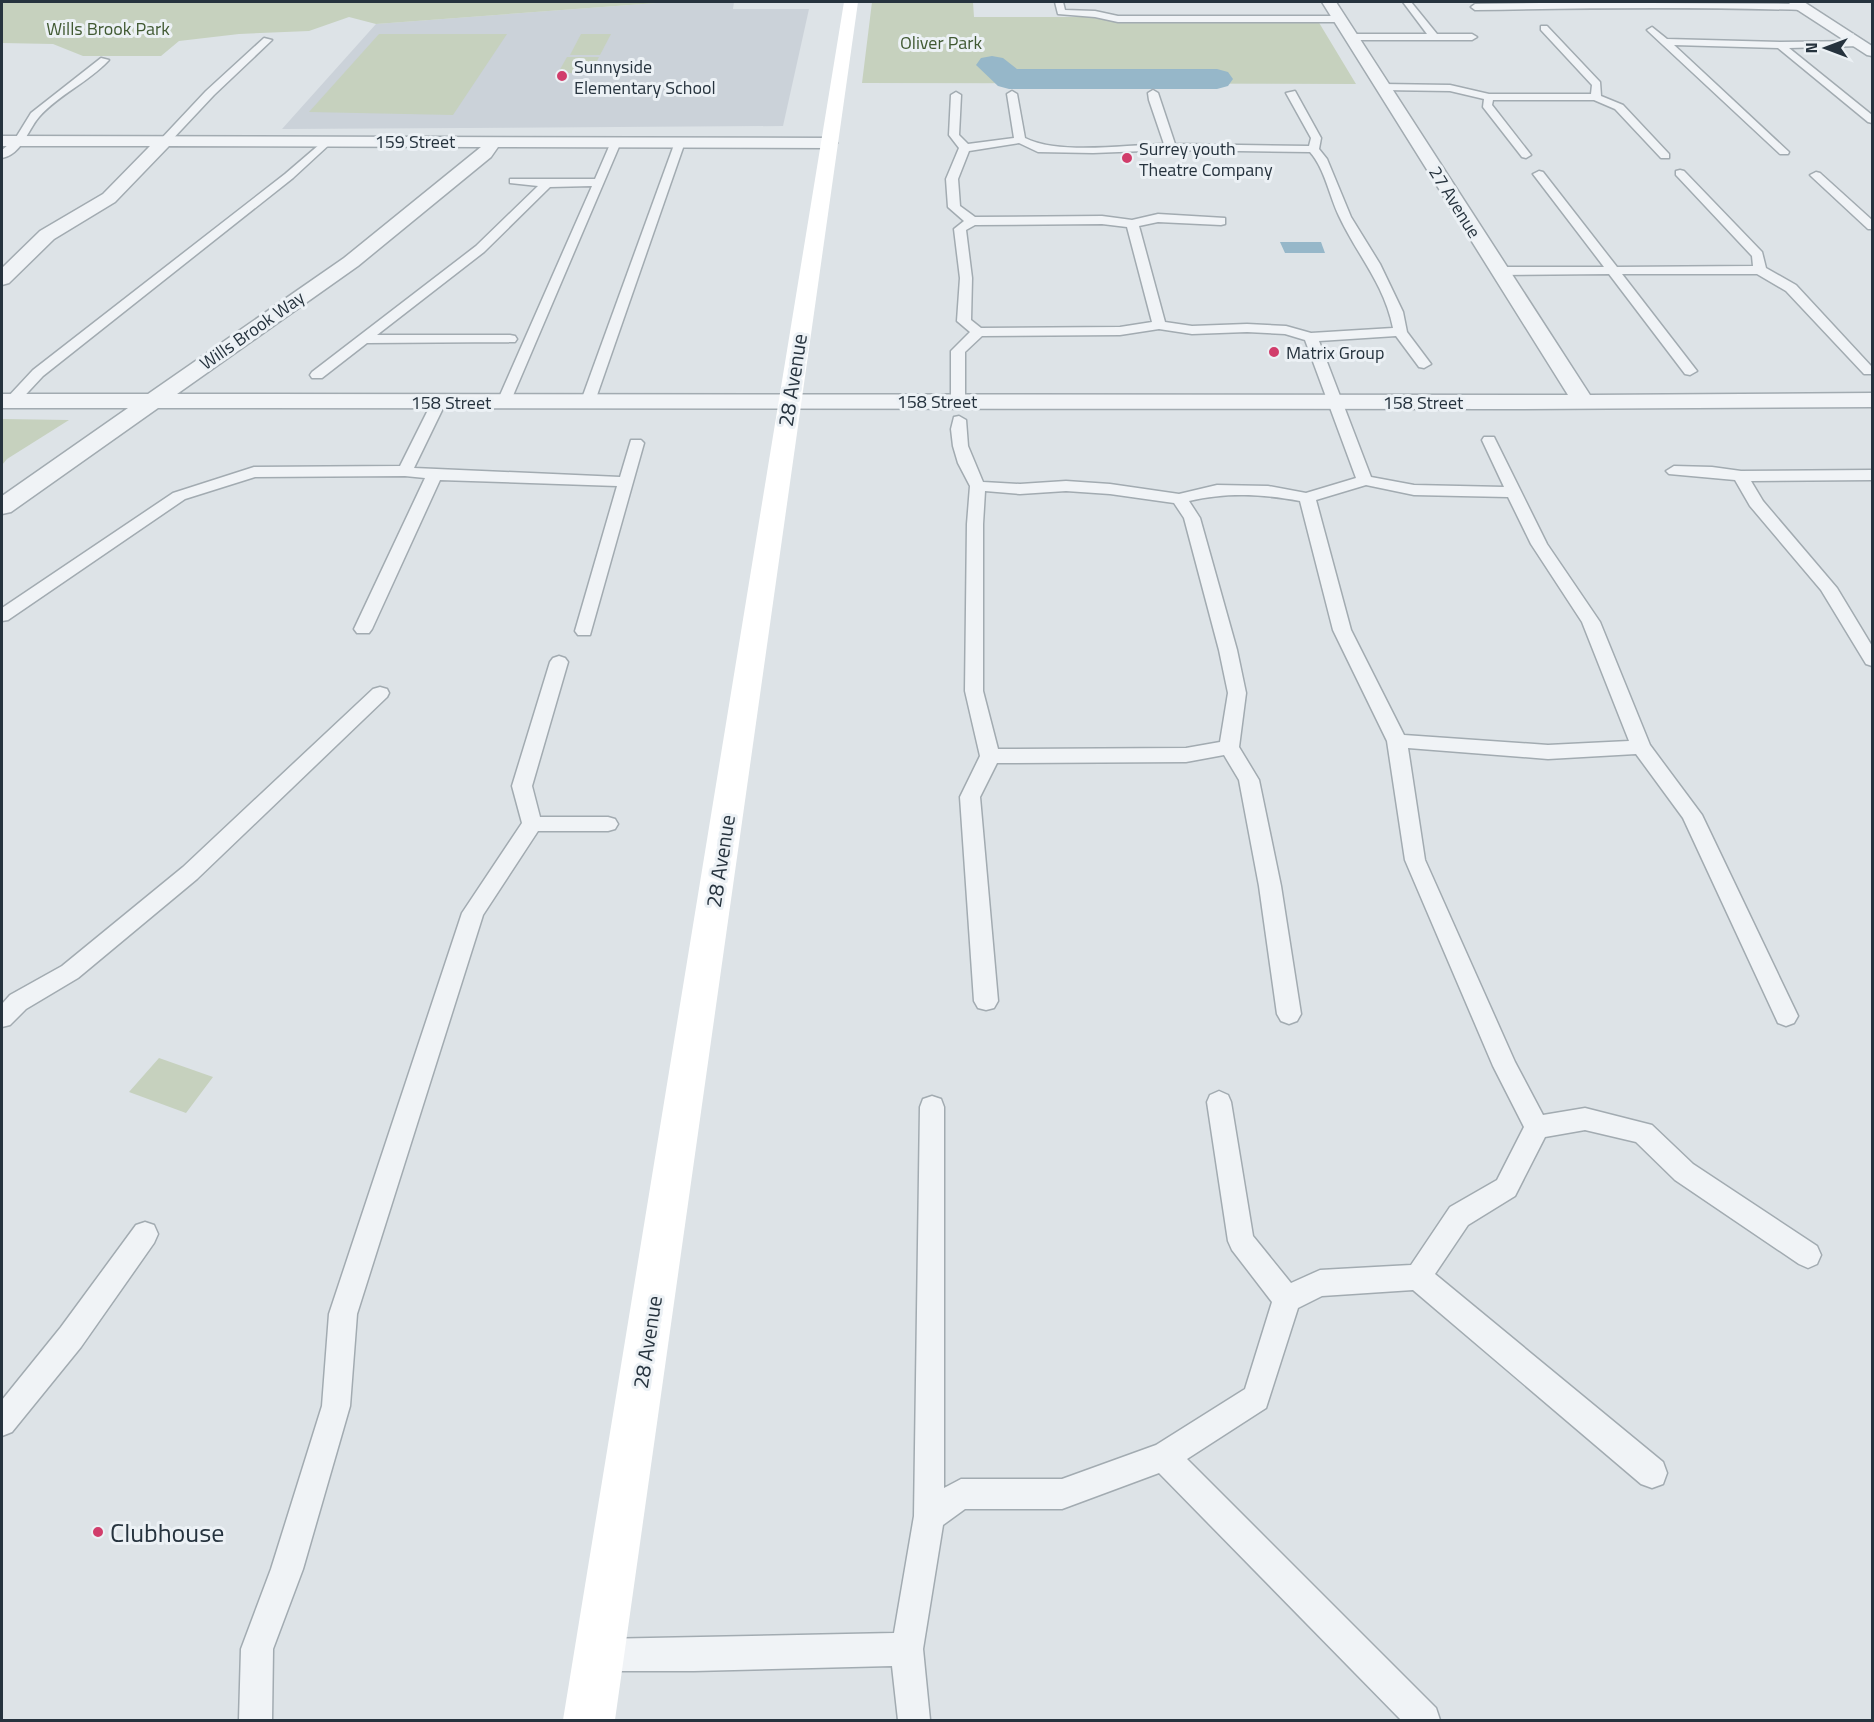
<svg xmlns="http://www.w3.org/2000/svg" width="1874" height="1722" font-family="'Titillium Web',sans-serif">
	<style>
		.built { fill: #cbd2d9 }
		.green { fill: #c6d1be }
		.water { fill: #96b7c9 }
		.lines { fill: none; stroke-linecap: round; stroke-linejoin: round }
		.river { fill: #96b7c9; fill-rule: evenodd }
		.lane-casing { stroke: #a2abb1; stroke-width: 3 }
		.street-casing { stroke: #a2abb1; stroke-width: 3 }
		.lane { fill: #f0f3f6; fill-rule: evenodd }
		.street { fill: #f0f3f6; fill-rule: evenodd }
		.secondary { fill: #fff; fill-rule: evenodd }
		.poi-dot { fill: #d13d6b; stroke: #ecf1f5; stroke-width: 2 }
		.labels { text-anchor: middle; dominant-baseline: central; stroke-width: 6; stroke-linejoin: round; paint-order: stroke }
		.far-park-label { font-size: 18px; fill: #415a33; stroke: #ecf1f5 }
		.far-poi-label { font-size: 18px; fill: #26333e; stroke: #ecf1f5; text-anchor: start }
		.far-street-label { font-size: 18px; fill: #26333e; stroke: #ecf1f5 }
		.street-label { font-size: 21px; fill: #26333e; stroke: #ecf1f5 }
		.near-poi-label { font-size: 26px; fill: #26333e; stroke: #ecf1f5; text-anchor: start }
	</style>
	<rect width="100%" height="100%" fill="#dde3e7"/>
	<path class="built" d="M670,2H734L733,9H809L783,126L282,129L376,24Z"/>
	<g class="green">
		<path d="M2,2H670L376,24L349,17L309,31L239,34L179,41L161,56H83L53,44L2,43Z"/>
		<path d="M872,2H973L974,17H1088L1106,20L1318,21L1356,84L862,83Z"/>
		<path d="M379,34H507L453,115L309,112Z"/>
		<path d="M581,34H611L600,55H570Z"/>
		<path d="M567,57H599L591,73H558Z"/>
		<path d="M2,419L69,420L7,459L2,465Z"/>
		<path d="M159,1058L213,1077L186,1113L129,1092Z"/>
	</g>
	<path class="water" d="M1280,242H1321L1325,253H1285Z"/>
	<g class="lines">
		<path class="river" d="M992,56L1003,58L1017,69H1217L1228,72L1233,79L1228,86L1217,89H1009L998,86L976,65L981,58Z"/>
		<defs>
			<g id="lane">
				<path d="M1055,2H1063L1065,10L1095,11L1118,16H1340L1344,19L1340,22H1118L1095,17L1058,14Z"/>
				<path d="M1403,2H1411L1437,34H1472L1477,37L1472,40H1351L1346,37L1351,34H1427Z"/>
				<path d="M1607,2C1673,4 1738,3 1804,4L1808,7L1804,10C1694,7 1585,8 1475,10L1471,7L1475,4Z"/>
				<path d="M1541,26H1547L1600,82L1601,96L1623,105L1669,154V158H1661L1615,109L1594,100H1493L1492,105L1531,155L1526,158L1522,157L1483,107L1484,99L1450,91L1382,90L1377,87L1382,84L1450,85L1489,94H1591L1592,85L1541,30Z"/>
				<path d="M1652,27L1667,39L1780,42L1863,41V45L1860,46L1789,48L1872,115V123L1868,122L1778,48L1674,45L1789,152L1788,154H1780L1649,32L1647,30Z"/>
				<path d="M264,38L272,40L214,95L168,144H160V140L206,91Z"/>
				<path d="M101,58L109,60C89,82 58,95 39,117C27,131 22,154 2,158V150L15,139L31,113Z"/>
				<path d="M1153,90L1158,93L1175,144L1309,146L1311,138L1286,93L1295,91L1321,138L1319,149L1327,159L1351,217L1380,264L1403,312L1407,332L1431,364L1424,368L1419,367L1396,336L1319,341L1371,477L1414,485L1504,487L1482,440L1484,437H1494L1547,544L1600,622L1650,745L1702,815L1798,1016L1794,1023L1786,1026L1778,1023L1683,818L1636,754L1548,759L1408,748L1425,860L1515,1062L1543,1115L1585,1108L1652,1125L1693,1164L1817,1246L1821,1255L1817,1264L1808,1268L1799,1264L1675,1180L1636,1142L1585,1130L1545,1137L1515,1196L1468,1225L1435,1274L1663,1462L1667,1473L1663,1484L1652,1488L1641,1484L1413,1290L1322,1296L1298,1308L1266,1408L1187,1459L1436,1708L1440,1720H1401L1159,1473L1062,1509H965L943,1525L923,1649L930,1720H898L892,1666L694,1671H599L588,1666L583,1655L588,1644L599,1639L894,1633L914,1516L920,1107L923,1099L932,1096L941,1099L944,1107V1488L961,1479H1062L1156,1445L1245,1389L1272,1302L1232,1250L1228,1241L1207,1102L1210,1095L1219,1091L1228,1095L1231,1102L1253,1236L1291,1283L1320,1270L1411,1265L1450,1207L1497,1180L1524,1127L1493,1066L1405,860L1387,741L1333,630L1300,501C1261,494 1228,492 1189,501L1200,518L1237,650L1246,693L1239,747L1259,780L1281,886L1301,1014L1297,1021L1289,1024L1281,1021L1277,1014L1259,886L1239,780L1224,755L1186,762L997,763L980,797L998,1001L994,1008L986,1010L978,1008L974,1001L960,797L980,756L965,691L967,524L970,486L958,463L953,446L951,429L954,417L959,416L966,420L968,446L983,482L1020,484L1066,481L1110,484L1179,494L1217,485L1268,486L1306,493L1356,478L1305,340L1285,334L1247,332L1192,334L1159,329L1120,335L982,336L965,352V401L958,405L951,401V351L970,332L957,321L960,278L954,229L964,221L948,207L946,179L959,148L949,135L951,95L956,92L961,95L959,135L968,144L1014,138L1007,94L1012,91L1017,94L1025,138C1058,155 1126,145 1164,144L1149,100L1148,93ZM1019,143L1038,152L1093,153L1170,150L1310,152C1325,169 1329,195 1339,216C1357,255 1384,283 1393,328L1311,333L1286,326L1247,324L1192,326L1165,322L1139,226L1158,222L1221,225L1225,224V218L1158,214L1132,220L1102,216L975,217L960,206L958,179L969,151ZM1102,224L1127,227L1152,322L1120,327L981,328L971,320L972,278L966,230L975,225ZM1366,485L1414,495L1508,497L1531,544L1582,622L1629,741L1548,745L1404,735L1351,630L1316,500ZM985,491L1020,494L1066,491L1110,494L1174,503L1184,518L1219,650L1228,693L1220,742L1186,748L998,749L983,691V524Z"/>
				<path d="M327,138L331,139V143L293,178L43,376L16,405H6L4,402L6,399L33,370L285,174Z"/>
				<path d="M616,139L621,142L509,405L504,406L497,402L592,186L550,187L484,252L377,335H510L515,336L517,339L515,342L367,343L322,378H312L310,375L312,372L476,246L538,186L510,183V179H595L611,142Z"/>
				<path d="M680,139L685,142L595,401L588,405L583,404L581,401L675,142Z"/>
				<path d="M1680,170L1684,171L1762,252L1766,268L1796,285L1872,367V374H1864L1786,291L1757,274H1622L1697,371L1690,375L1685,374L1609,274L1498,275L1492,271L1498,267H1604L1533,174L1539,171L1543,172L1617,267L1753,266L1752,256L1676,175V171Z"/>
				<path d="M1816,172L1820,173L1872,220V229H1868L1812,177L1810,175Z"/>
				<path d="M439,398L446,402L414,468L620,477L631,440H641L644,443L590,635H578L575,631L617,486L440,480L372,629L369,633H357L354,629L425,478L405,476L255,477L185,499L8,620L2,621V608L173,493L254,467L400,466L432,402Z"/>
				<path d="M1674,466L1712,467L1741,471L1872,470V480L1751,481L1763,501L1837,588L1872,646V666L1866,664L1821,590L1750,506L1735,480L1669,474L1666,471Z"/>
				<path d="M559,656L565,658L568,662L532,786L540,817H608L615,819L618,824L615,829L608,831H538L483,915L357,1314L350,1406L303,1569L273,1649L272,1720H239L241,1649L271,1569L322,1406L329,1314L462,913L522,823L512,786L550,662L553,658Z"/>
				<path d="M380,687L387,689L389,693L387,697L197,879L78,978L26,1009L10,1025L2,1027V1004L10,995L62,966L183,867L373,689Z"/>
				<path d="M145,1222L154,1225L158,1234L154,1243L81,1347L12,1432L2,1436V1400L61,1327L136,1225Z"/>
			</g>
			<g id="street">
				<path d="M1322,2H1336L1590,395L1872,393V407L1504,409L158,408L11,512L2,514V496L128,408H2V394H148L344,258L481,147L169,146L115,202L54,239L9,283L2,285V268L40,231L103,194L150,146H2V136L829,138L837,143L829,148L498,147L491,157L358,266L177,394L1568,395Z"/>
				<path d="M1789,2H1804L1872,46V56L1867,55L1790,5Z"/>
			</g>
		</defs>
		<use href="#lane" class="lane-casing"/>
		<use href="#street" class="street-casing"/>
		<use href="#lane" class="lane"/>
		<use href="#street" class="street"/>
		<path class="secondary" d="M844,2H858L615,1720H563Z"/>
	</g>
	<g class="poi-dot">
		<circle cx="562" cy="76" r="6"/>
		<circle cx="1127" cy="158" r="6"/>
		<circle cx="1274" cy="352" r="6"/>
		<circle cx="98" cy="1532" r="6"/>
	</g>
	<g class="labels">
		<g class="far-park-label">
			<text x="108" y="28">Wills Brook Park</text>
			<text x="941" y="42">Oliver Park</text>
		</g>
		<g class="far-poi-label">
			<text x="574" y="66">Sunnyside<tspan x="574" dy="21">Elementary School</tspan></text>
			<text x="1139" y="148">Surrey youth<tspan x="1139" dy="21">Theatre Company</tspan></text>
			<text x="1286" y="352">Matrix Group</text>
		</g>
		<g class="far-street-label">
			<text x="415" y="141">159 Street</text>
			<text transform="translate(1455 202) rotate(58)">27 Avenue</text>
			<text transform="translate(252 330) rotate(-35)">Wills Brook Way</text>
			<text x="937" y="401">158 Street</text>
			<text x="451" y="402">158 Street</text>
			<text x="1423" y="402">158 Street</text>
		</g>
		<g class="street-label">
			<text transform="translate(792 380) rotate(-81)">28 Avenue</text>
			<text transform="translate(720 861) rotate(-81)">28 Avenue</text>
			<text transform="translate(647 1342) rotate(-81)">28 Avenue</text>
		</g>
		<g class="near-poi-label">
			<text x="110" y="1532">Clubhouse</text>
		</g>
	</g>
	<rect width="1874" height="1722" fill="none" stroke="#26333e" stroke-width="6"/>
	<g transform="translate(1826 48) rotate(270)" stroke="#ecf1f5" stroke-width="4.5" paint-order="stroke">
	<path d="M0-4.5L10 22L0 15L-10 22Z" fill="#26333e"/>
	<text y="-9" font-size="16" font-weight="bold" text-anchor="middle" fill="#26333e">N</text>
	</g>
</svg>
